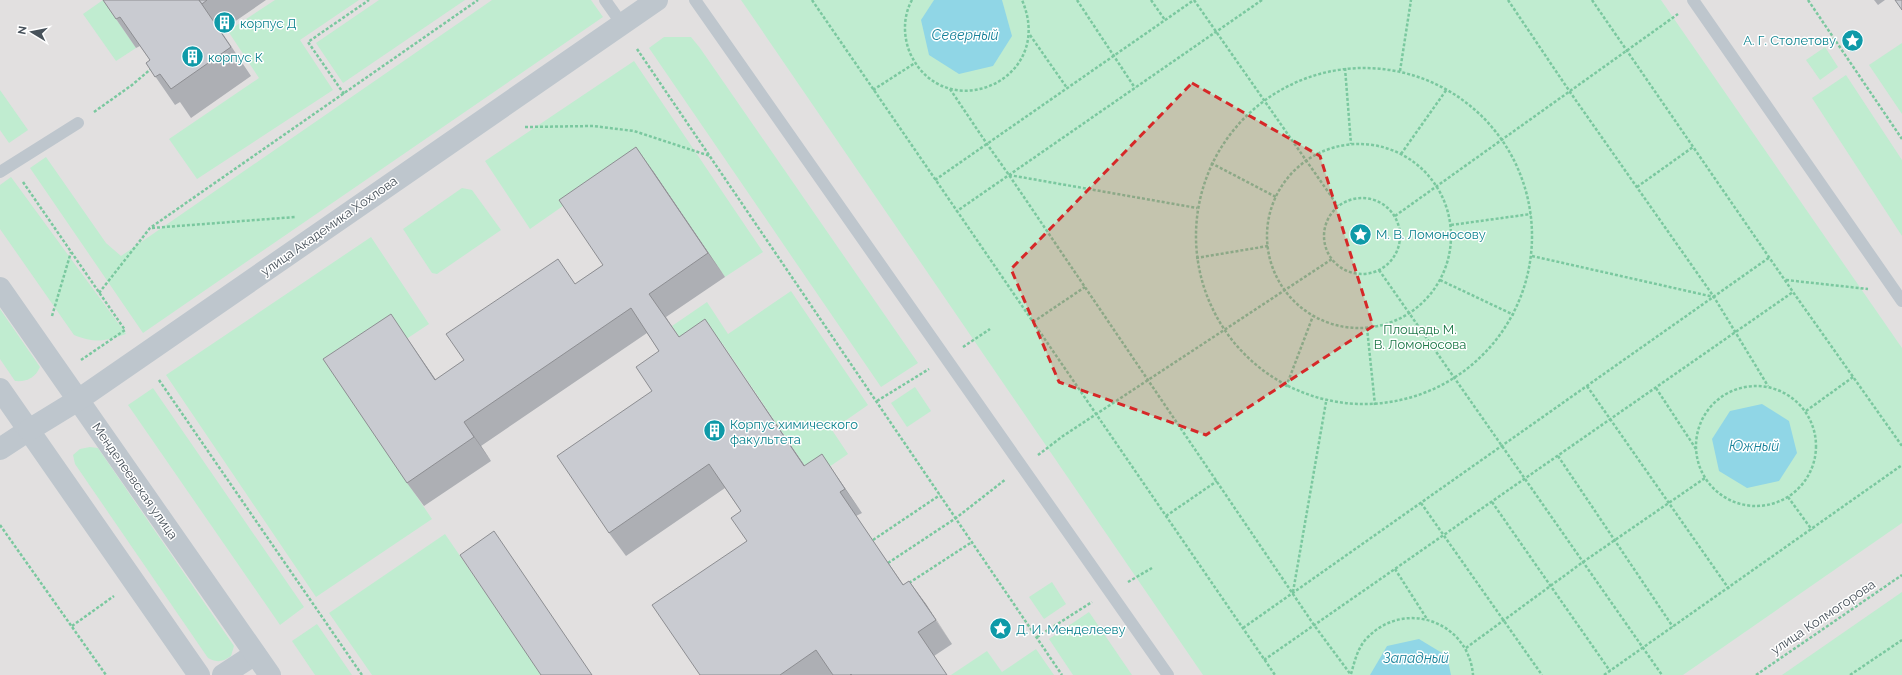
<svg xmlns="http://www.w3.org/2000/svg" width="1902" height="675" font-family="Raleway,sans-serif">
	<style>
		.education { fill: #e2e0e0 }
		.green { fill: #c0ecd0 }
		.water { fill: #90d6e6 }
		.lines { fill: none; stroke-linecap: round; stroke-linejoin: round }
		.path { stroke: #7ac89f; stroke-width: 2.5; stroke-dasharray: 3 2; stroke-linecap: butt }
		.service { stroke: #bec6cd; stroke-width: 12 }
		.minor { stroke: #bec6cd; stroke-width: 22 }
		.tertiary { stroke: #bec6cd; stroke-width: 22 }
		.wall { fill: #adafb4 }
		.shaded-wall { fill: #8d8e92 }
		.building { fill: #c9cbd1; stroke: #8d8e92 }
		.marked { fill: #d62828; fill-opacity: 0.2; stroke: #d62828; stroke-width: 3; stroke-dasharray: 8 5; stroke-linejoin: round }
		.labels { text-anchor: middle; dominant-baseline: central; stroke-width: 3; stroke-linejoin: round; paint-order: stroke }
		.culture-label { font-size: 13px; fill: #0d838f; stroke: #fff; text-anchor: start }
		.street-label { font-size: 13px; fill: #48525b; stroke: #fff }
		.park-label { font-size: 13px; fill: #1d7848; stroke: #fff }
		.water-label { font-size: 14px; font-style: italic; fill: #168199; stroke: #fff }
	</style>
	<rect width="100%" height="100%" fill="#f1efef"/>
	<rect class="education" x="0" y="0" width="1902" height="675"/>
	<g class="green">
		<path d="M103,0L136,48L116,61L83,14Z"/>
		<path d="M275,0H359L300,40L333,90L197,179L169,139L259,78L228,31Z"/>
		<path d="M379,0H465L343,83L316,43Z"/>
		<path d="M492,0H591L603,17L143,333L30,168L46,157L106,243L121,256Z"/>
		<path d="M741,0H1661L1902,348V523L1683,675H1203Z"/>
		<path d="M664,37H691L700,48L918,363L881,387L649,48Z"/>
		<path d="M1902,43V114L1869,65Z"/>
		<path d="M1825,47L1838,67L1820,80L1806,60Z"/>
		<path d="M634,61L763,252L725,277L653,171L563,206L530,229L485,161Z"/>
		<path d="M1846,75L1902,160V236L1812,98Z"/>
		<path d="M0,90L28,130L9,143L0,130Z"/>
		<path d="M11,177L126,334C104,341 97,344 74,335L0,229V185Z"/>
		<path d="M462,188L472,190L501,230L437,274L432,273L403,229Z"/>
		<path d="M371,237L429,324L340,383L432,519L316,597L166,375Z"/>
		<path d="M791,291L868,405L832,430L848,454L813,478L722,343L695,361L672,326L707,302L728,334Z"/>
		<path d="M0,309L40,367C35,378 27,382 15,381L0,359Z"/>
		<path d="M915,387L931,411L907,427L891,403Z"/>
		<path d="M153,388L304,607L280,625L128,405Z"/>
		<path d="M90,447L98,448L234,646L231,656C222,662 218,663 208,658L75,464L73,455L80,449Z"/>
		<path d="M445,534L542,675H372L329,613Z"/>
		<path d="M1052,582L1066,604L1044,619L1029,597Z"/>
		<path d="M1902,592V675H1782Z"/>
		<path d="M1089,612L1132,675H1073L1049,639Z"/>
		<path d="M317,624L352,675H315L292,641Z"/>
		<path d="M1036,649L1054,675H951L987,651L1002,672Z"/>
	</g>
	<g class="water">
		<path d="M934,0H1002L1012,36L993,66L959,74L929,55L921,20Z"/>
		<path d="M1762,404L1789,421L1797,453L1779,481L1747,488L1719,471L1712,439L1730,411Z"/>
		<path d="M1419,639L1447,656L1451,675H1370L1387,646Z"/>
	</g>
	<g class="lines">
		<g class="path">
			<path d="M812,0L957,211"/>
			<path d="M912,0C903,16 903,36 910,53C944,128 1057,81 1022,0"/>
			<path d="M1077,0L1135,88"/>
			<path d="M1151,0L1165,20"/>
			<path d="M1194,0L1338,206"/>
			<path d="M1262,0L957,211L1275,675"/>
			<path d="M1508,0L1570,92L1714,297L1768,386"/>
			<path d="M1592,0L1793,292L1902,446"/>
			<path d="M1808,0L1902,139"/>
			<path d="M1030,35L1067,88"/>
			<path d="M637,49L1062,675"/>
			<circle cx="1364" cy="236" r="168"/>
			<path d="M1345,68L1351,144"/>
			<path d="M1400,71L1411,0"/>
			<path d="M950,89L987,144L1009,175L1314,625L1351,675"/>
			<path d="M873,90L915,63"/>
			<path d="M344,94L308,42L369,0"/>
			<path d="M94,112L132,85L152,68"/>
			<path d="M525,127L593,126L634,131L710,156"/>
			<circle cx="1359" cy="236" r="92"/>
			<path d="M1401,154L1447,89"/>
			<path d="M1211,163L1276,197"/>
			<path d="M1009,175L1197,208"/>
			<path d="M935,180L1194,0"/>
			<path d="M23,182L125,330"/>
			<path d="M1637,187L1693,147"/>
			<circle cx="1362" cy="236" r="38"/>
			<path d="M1395,216L1678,14"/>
			<path d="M1451,225L1531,214"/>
			<path d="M152,228L295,217"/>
			<path d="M1532,256L1714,297"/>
			<path d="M1196,258L1268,246"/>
			<path d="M1379,270L1662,675"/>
			<path d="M1440,280L1514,315"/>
			<path d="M1786,280L1868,289"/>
			<path d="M99,293L150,228L478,0"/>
			<path d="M52,316L71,252"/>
			<path d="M1033,322L1085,287"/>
			<path d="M1367,328L1375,405"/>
			<path d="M963,347L990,329"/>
			<path d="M81,360L125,330"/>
			<path d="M159,380L362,675"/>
			<path d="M1587,386L1729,589"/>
			<circle cx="1756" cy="446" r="60"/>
			<path d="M1286,387L1313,316"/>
			<path d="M1656,388L1696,449"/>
			<path d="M877,401L929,369"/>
			<path d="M1806,411L1853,377"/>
			<path d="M1038,455L1063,436L1332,259"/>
			<path d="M1558,456L1673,627"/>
			<path d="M1788,497L1812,530"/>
			<path d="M1492,502L1610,671"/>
			<path d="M1421,503L1542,675"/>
			<path d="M1166,516L1217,481"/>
			<path d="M0,525L106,675"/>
			<path d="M873,540L940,495"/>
			<path d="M888,563L956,518L1006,479"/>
			<path d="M1395,569L1427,619"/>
			<path d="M1128,582L1152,568"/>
			<path d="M909,583L972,542"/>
			<path d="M1293,592L1326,402"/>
			<path d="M72,626L114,596"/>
			<path d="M1243,628L1770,257"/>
			<path d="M1037,637L1092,602"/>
			<path d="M1466,648L1583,562L1705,478"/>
			<path d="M1264,660L1793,292"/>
			<path d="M1351,674C1355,660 1358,646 1369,636C1407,599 1469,623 1473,675"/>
			<path d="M1604,675L1902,465"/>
			<path d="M1756,675L1902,575"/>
			<path d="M1850,675L1902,640"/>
		</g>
		<g class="service">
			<path d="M605,0L622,24"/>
			<path d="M695,0L1168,675"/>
			<path d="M1693,0L1902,301"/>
			<path d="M0,172L78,123"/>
		</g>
		<g class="minor">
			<path d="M0,449L29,430"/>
			<path d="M223,675L255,654"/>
		</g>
		<g class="tertiary">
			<path d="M0,288L270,675"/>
			<path d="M0,389L199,675"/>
			<path d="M29,430L78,400L657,0"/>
		</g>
	</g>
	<g class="wall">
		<path d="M103,0H266L221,31L251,76L191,118L180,102L175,105L146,63L150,60L140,46L136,48Z"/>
		<path d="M1874,0H1885L1878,5Z"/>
		<path d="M653,171L725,277L666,317L679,337L721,343L805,466L838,478L862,513L856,516L903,585L909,581L952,644L934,656L947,675H833V674L832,675H700L747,541L741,511L725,488L626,556L609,533L652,391L659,351L647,333L481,446L491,461L424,506L407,483V338L436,380L464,360L603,265Z"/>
	</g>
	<g class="shaded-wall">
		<path d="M636,147L653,171L725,277L708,253Z"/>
		<path d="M391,314L407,338L452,404L435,380Z"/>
		<path d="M705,319L721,343L821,490L804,466Z"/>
		<path d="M464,422L481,446L491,461L474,437Z"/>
		<path d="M822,454L838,478L862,513L845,489Z"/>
		<path d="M840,492L856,516L920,609L903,585Z"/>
		<path d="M909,581L926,604L952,644L936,620Z"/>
	</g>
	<g class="building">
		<path d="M103,0H199L231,47L171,89L160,74L155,77L146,63L150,60L120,17L116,19Z"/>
		<path d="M199,0H207L202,4Z"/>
		<path d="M1895,0H1902V10Z"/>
		<path d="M636,147L708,253L649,294L679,337L705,319L804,466L822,454L845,489L840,492L903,585L909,581L936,620L918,632L947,675H852L851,674L850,675H833L816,650L780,675H700L652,605L747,541L731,518L741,511L709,464L609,533L557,456L652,391L636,367L659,351L631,308L464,422L474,437L407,483L323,359L391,314L435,380L464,360L446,334L558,259L575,284L603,265L559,200Z"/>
		<path d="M494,531L592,675H541L460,555Z"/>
	</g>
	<path class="marked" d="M1192,83L1320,156L1373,326L1206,435L1059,382L1011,269Z"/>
	<defs>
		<symbol id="building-disc" viewBox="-11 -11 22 22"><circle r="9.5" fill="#0f9aa8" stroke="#fff"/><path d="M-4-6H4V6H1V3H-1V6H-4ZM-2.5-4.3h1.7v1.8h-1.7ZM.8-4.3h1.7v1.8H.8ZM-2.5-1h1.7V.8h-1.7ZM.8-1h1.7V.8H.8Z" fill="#fff"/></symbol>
		<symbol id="sight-disc" viewBox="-11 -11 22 22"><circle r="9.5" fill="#0f9aa8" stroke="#fff"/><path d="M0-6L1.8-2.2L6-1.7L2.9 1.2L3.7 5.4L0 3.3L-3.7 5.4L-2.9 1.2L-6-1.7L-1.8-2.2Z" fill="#fff"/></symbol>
	</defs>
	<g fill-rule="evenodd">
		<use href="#building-disc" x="212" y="10" width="25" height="25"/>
		<use href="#sight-disc" x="1840" y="28" width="25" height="25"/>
		<use href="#building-disc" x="180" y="44" width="25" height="25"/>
		<use href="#sight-disc" x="1348" y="222" width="25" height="25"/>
		<use href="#building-disc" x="702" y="418" width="25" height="25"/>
		<use href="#sight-disc" x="988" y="616" width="25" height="25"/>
	</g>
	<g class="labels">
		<g class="culture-label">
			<text x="240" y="23">корпус Д</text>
			<text x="1836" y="40" text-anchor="end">А. Г. Столетову</text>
			<text x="208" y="57">корпус К</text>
			<text x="1376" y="234">М. В. Ломоносову</text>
			<text x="730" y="424">Корпус химического<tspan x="730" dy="15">факультета</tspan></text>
			<text x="1016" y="629">Д. И. Менделееву</text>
		</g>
		<g class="street-label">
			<text transform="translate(329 226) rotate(-35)">улица Академика Хохлова</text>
			<text transform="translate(135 481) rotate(55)">Менделеевская улица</text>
			<text transform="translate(1823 617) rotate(-34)">улица Колмогорова</text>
		</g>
		<g class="park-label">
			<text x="1420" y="329">Площадь М.<tspan x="1420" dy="15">В. Ломоносова</tspan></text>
		</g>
		<g class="water-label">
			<text x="965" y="35">Северный</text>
			<text x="1754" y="446">Южный</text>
			<text x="1416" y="658">Западный</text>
		</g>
	</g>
	<g transform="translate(32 32) rotate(280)" stroke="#ffffff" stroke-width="3" paint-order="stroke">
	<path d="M0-3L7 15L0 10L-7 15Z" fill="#48525b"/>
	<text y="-6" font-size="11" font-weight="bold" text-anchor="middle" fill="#48525b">N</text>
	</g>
</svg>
